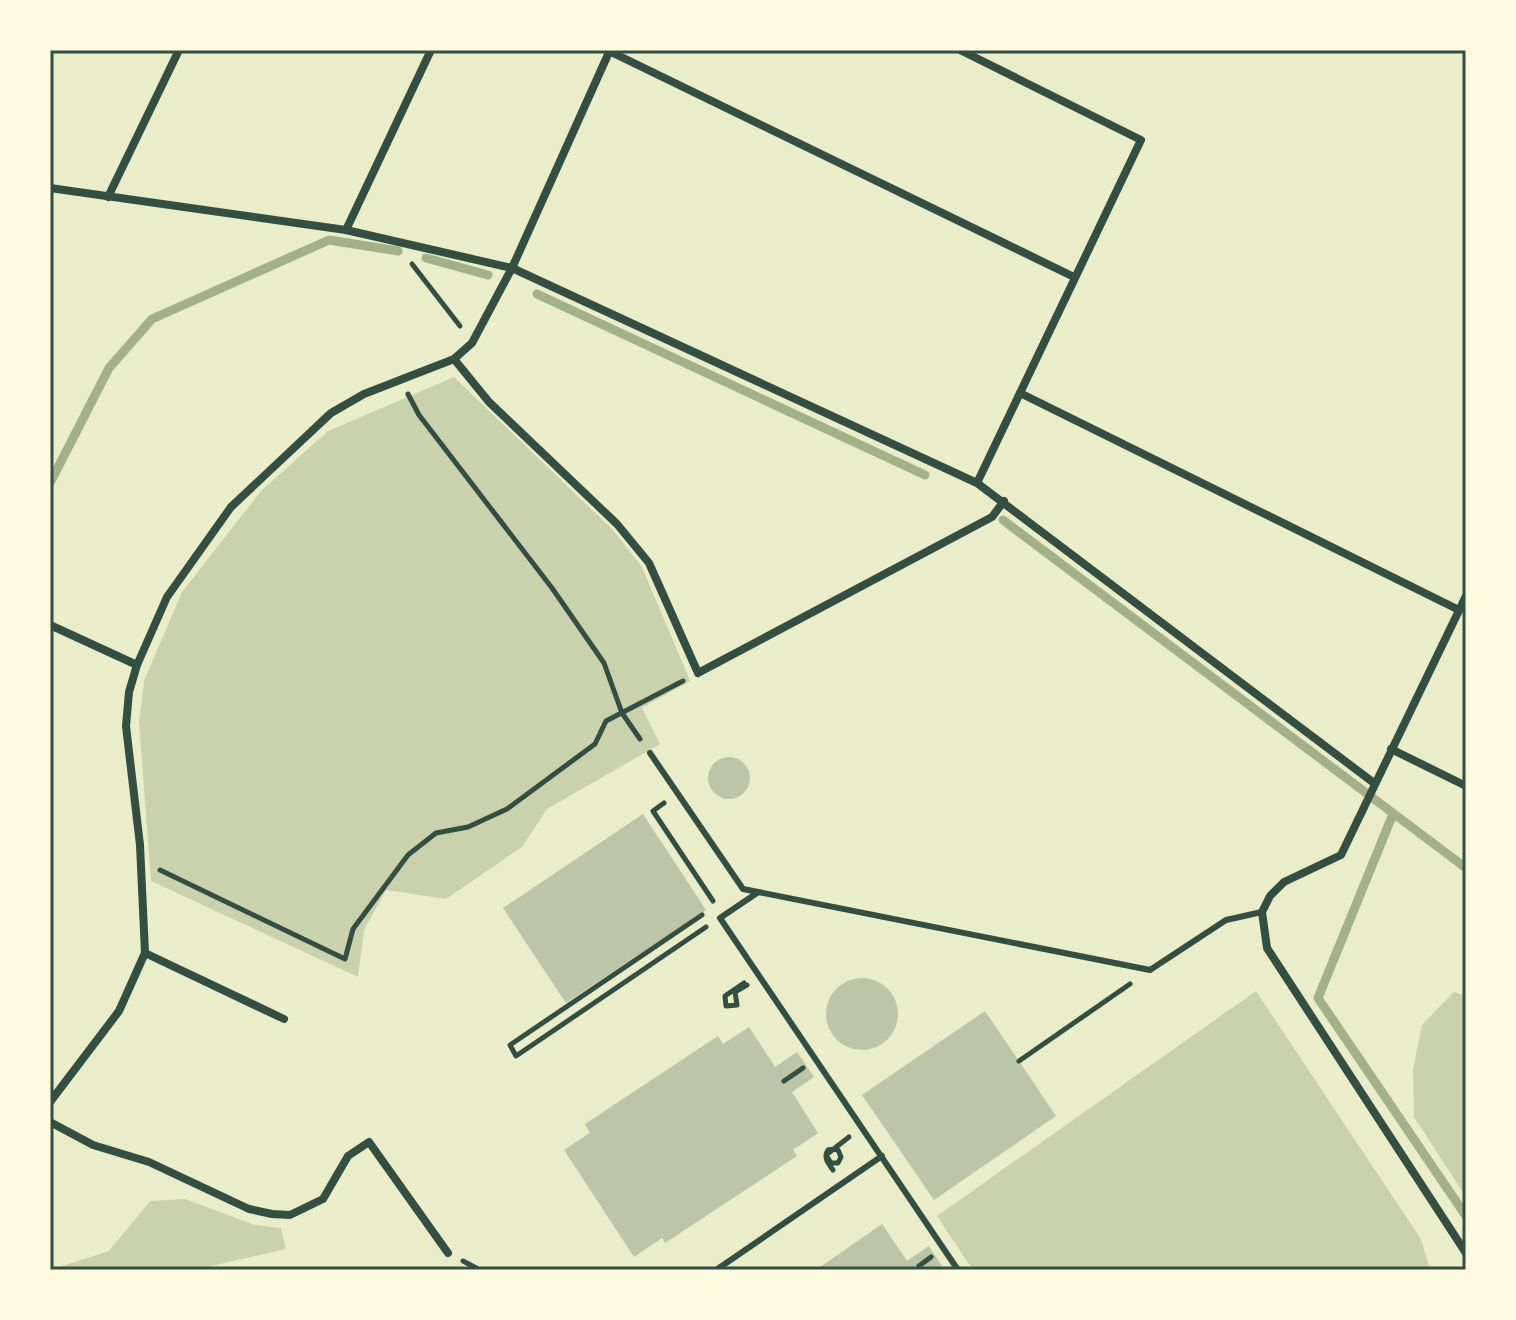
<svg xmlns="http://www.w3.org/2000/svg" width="1516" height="1320" font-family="'DM Sans',sans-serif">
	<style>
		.green { fill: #cad2ad }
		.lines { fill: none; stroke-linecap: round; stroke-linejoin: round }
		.stream { stroke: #a3b18a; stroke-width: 9 }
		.building { fill: #bcc5a7 }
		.path { stroke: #344e41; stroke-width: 5 }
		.service { stroke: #344e41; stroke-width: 6 }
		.minor { stroke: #344e41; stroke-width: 8 }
		.neatline { fill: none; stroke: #344e41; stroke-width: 3 }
	</style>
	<rect width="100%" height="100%" fill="#e9edc9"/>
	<g class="green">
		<path d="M454,377L613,530L642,567L690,681L642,708L660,744L547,809L522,847L446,899L386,890L364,930L358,977L151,881L139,722L144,681L182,592L261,491L328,431Z"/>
		<path d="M1256,991L1421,1239L1430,1270H973L937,1216Z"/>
		<path d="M1454,992L1466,996V1197L1414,1117L1413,1070L1422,1025Z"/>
		<path d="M185,1199L255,1225L281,1228L286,1249L194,1270H50L109,1251L150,1201Z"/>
	</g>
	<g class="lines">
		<g class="stream">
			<path d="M426,258L488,275"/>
			<path d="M537,294L925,475"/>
			<path d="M50,483L109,368L152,319L329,240L398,251"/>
			<path d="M1003,520L1466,868"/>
			<path d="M1393,814L1318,998L1466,1216"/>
		</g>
	</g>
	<g class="building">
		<circle cx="729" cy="778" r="21"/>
		<path d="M643,814L706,910L566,1003L503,908Z"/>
		<circle cx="862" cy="1014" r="36"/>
		<path d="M985,1011L1056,1116L934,1200L862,1095Z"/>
		<path d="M749,1027L775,1067L797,1052L814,1077L792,1092L818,1133L793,1150L797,1156L665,1243L662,1238L634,1257L564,1150L590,1133L585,1124L718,1036L723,1044Z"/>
		<path d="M882,1224L907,1261L929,1246L942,1266L936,1270H816Z"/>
	</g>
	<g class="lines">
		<g class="path">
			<path d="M412,264L460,326"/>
			<path d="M408,394L419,415L552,588L604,663L622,713L640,739"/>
			<path d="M664,803L653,811L713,901"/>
			<path d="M160,870L345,959L353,929L408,855L436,833L468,827L507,809L595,744L606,721L683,681"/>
			<path d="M702,915L510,1045L516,1056L706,927"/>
			<path d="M744,983L725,996L726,1006L737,1005L735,992L747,985"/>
			<path d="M1019,1061L1130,984"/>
			<path d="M784,1081L803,1068"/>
			<path d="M833,1170C828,1163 823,1158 828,1150C832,1149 835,1149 838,1150L841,1157L838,1163H831L826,1155L849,1137"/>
			<path d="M463,1261L480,1270"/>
			<path d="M919,1266L931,1257"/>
		</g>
		<g class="service">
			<path d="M650,753L743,889L1150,970L1226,920L1262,912"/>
			<path d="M757,893L720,918L958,1270"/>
			<path d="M716,1270L882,1156"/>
		</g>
		<g class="minor">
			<path d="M960,50L1141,140L1020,393L1459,610"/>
			<path d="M609,51L1074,277"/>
			<path d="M50,188L346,230L512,268L977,483L1374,783"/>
			<path d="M108,197L179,50"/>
			<path d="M346,230L431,50"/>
			<path d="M454,359L489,402L617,524L649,563L698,673L992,517L1004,501"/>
			<path d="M977,483L1020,393"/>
			<path d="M1466,596L1341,855L1284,882L1270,896L1262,912L1267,948L1466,1253"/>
			<path d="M50,625L137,665"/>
			<path d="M1391,749L1466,786"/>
			<path d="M145,953L284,1019"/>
			<path d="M50,1102L119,1011L145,953L140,845L126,726L129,692L137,665L167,597L231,507L331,413L364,394L454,359L472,343L512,268L610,50"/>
			<path d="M50,1122L93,1145L149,1162L249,1209L272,1214L290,1215L323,1199L348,1156L369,1142L448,1253"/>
		</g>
	</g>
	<rect width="1516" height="1320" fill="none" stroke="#fefae0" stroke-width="104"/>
	<rect x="52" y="52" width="1412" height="1216" class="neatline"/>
</svg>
